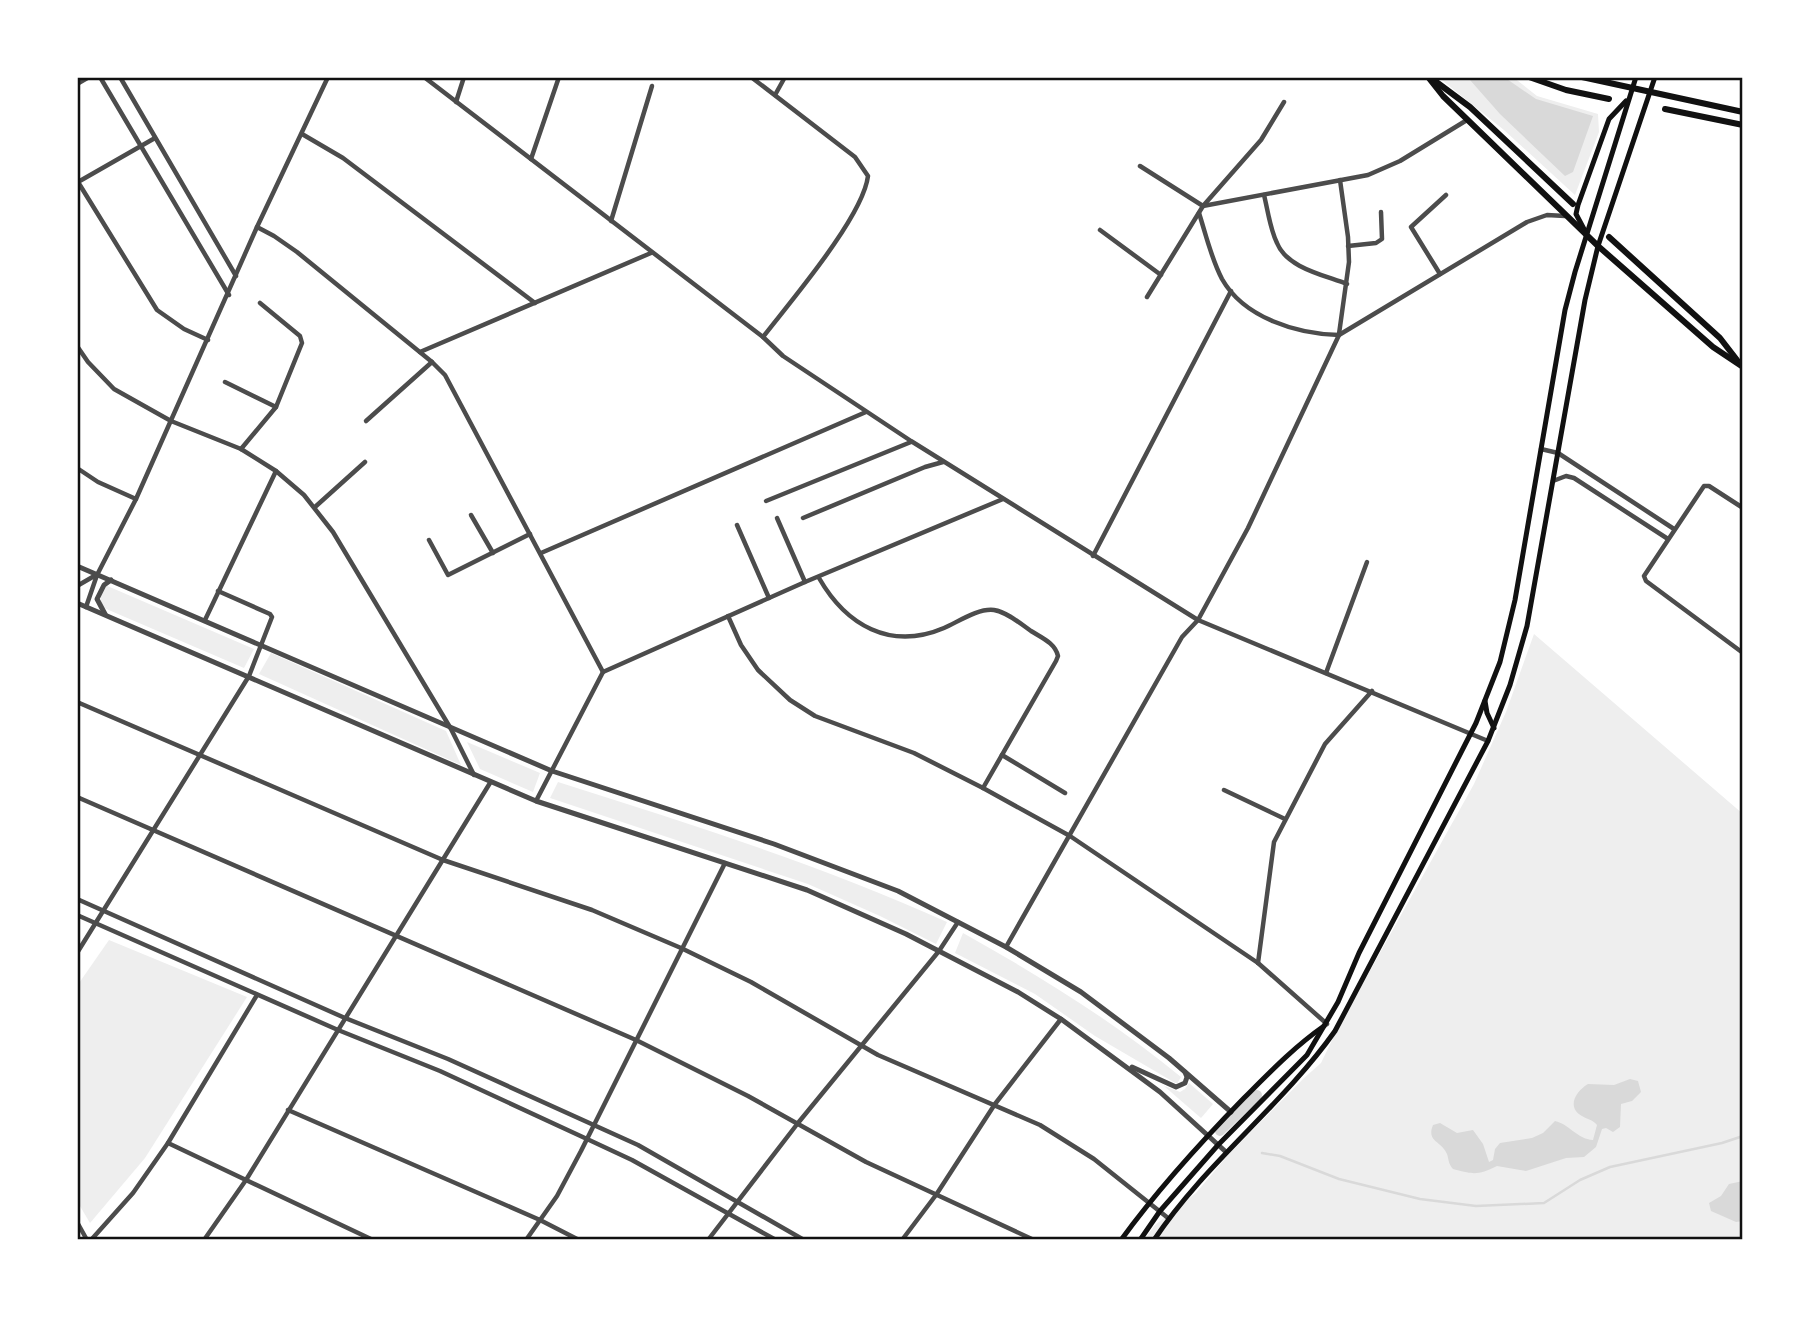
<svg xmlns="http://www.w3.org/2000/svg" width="1820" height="1317" font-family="Overpass,sans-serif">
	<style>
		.green { fill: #eee }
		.water { fill: #d9d9d9 }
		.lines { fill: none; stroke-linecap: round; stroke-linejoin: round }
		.stream { stroke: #d9d9d9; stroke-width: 2.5 }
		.canal { stroke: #d9d9d9; stroke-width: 10 }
		.minor { stroke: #4c4c4c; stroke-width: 4.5 }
		.tertiary { stroke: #4c4c4c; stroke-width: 5 }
		.secondary { stroke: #111; stroke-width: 5 }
		.primary { stroke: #111; stroke-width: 6 }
		.neatline { fill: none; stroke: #111; stroke-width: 2.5 }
	</style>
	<rect width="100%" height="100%" fill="#fff"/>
	<g class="green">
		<path d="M1438,77H1513L1537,96L1598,114L1599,132L1575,195L1504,130Z"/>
		<path d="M105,585L254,649L244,668L104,608C99,599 100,594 105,585Z"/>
		<path d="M1534,634L1743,814V1240H1144L1155,1225L1196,1193L1228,1155L1303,1079L1321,1063L1337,1030L1474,784L1506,712Z"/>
		<path d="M271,653L446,731L461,765L259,674Z"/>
		<path d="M467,742L540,773L533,792L480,769Z"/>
		<path d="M558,782C690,824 821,865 947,922L936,944L880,916L808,884L550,798Z"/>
		<path d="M963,933C1040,976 1113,1021 1181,1077L1177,1084L1095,1036L1035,994L955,953Z"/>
		<path d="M109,940L247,997L145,1158L90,1223L77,1201V986Z"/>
		<path d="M1189,1083L1213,1104L1201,1118L1164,1086L1180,1092L1185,1089Z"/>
	</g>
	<g class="water">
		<path d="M1472,77H1504L1536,99L1593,116L1573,172L1565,176L1500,114L1470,80Z"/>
		<path d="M1630,1079L1638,1081L1641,1092L1632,1101L1621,1104L1620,1127L1613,1132L1606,1128L1602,1129L1596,1147L1584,1157L1566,1158L1526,1171L1497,1166C1478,1175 1475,1175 1453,1169C1448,1163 1449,1160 1447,1154C1442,1141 1426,1142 1433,1125L1440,1123L1457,1133L1473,1130L1483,1144L1489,1162L1493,1160L1495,1149L1500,1143L1532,1138L1543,1133L1555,1121C1569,1124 1577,1139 1593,1140L1597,1125C1592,1119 1588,1120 1582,1116C1566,1107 1576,1091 1588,1084L1614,1085Z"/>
		<path d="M1743,1181V1221L1736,1222L1711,1211L1709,1203L1721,1196L1729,1184Z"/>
	</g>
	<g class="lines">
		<path class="stream" d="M1262,1153L1280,1156L1339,1179L1420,1199L1476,1206L1544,1203L1580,1180L1610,1167L1722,1143L1743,1136"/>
		<path class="canal" d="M1220,1131L1257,1095"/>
		<g class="minor">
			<path d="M100,77L229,295"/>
			<path d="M120,77L236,276"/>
			<path d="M424,77L763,337L783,356L911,441L1198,620L1488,741"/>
			<path d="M751,77L855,157L868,176C863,217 790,302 763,337"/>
			<path d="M77,84L89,77"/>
			<path d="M775,95L785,77"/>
			<path d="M456,102L464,77"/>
			<path d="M302,134L343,158L535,303"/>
			<path d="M531,159L559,77"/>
			<path d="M1140,166L1203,206L1368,175L1400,161L1467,120"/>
			<path d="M78,182L157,310L184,329L208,340"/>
			<path d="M78,182L155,138"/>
			<path d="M1264,195C1268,211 1270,229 1277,243C1287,268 1324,275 1347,284"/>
			<path d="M1199,213C1206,235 1211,258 1222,279C1244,318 1297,334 1339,335"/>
			<path d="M611,221L652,86"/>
			<path d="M257,227L274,236L297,252L432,362L445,375L603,672"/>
			<path d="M1100,230L1161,275"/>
			<path d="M1348,246L1376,243L1382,239L1381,212"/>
			<path d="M1440,274L1411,227L1446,195"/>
			<path d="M1147,297L1203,206L1261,140L1284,102"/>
			<path d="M1339,334L1349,262L1348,237L1340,180"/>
			<path d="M77,346L88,362L114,389L171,421L241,449L276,471L304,495L333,532L451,729L474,775"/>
			<path d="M420,352L651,253"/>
			<path d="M225,382L276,407"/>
			<path d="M366,421L432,362"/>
			<path d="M241,449L276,407L302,343L300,336L260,303"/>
			<path d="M1541,449L1558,453L1674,529"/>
			<path d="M77,468L98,482L136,499"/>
			<path d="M1553,481L1566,476L1574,478L1668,539"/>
			<path d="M766,501L911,442"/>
			<path d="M315,507L365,462"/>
			<path d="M1743,508L1709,486H1704L1644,576L1646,581L1743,653"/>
			<path d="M471,515L493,553"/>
			<path d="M777,518L805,582"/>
			<path d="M803,518L925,467L943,462"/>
			<path d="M737,525L769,598"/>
			<path d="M429,540L448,575L530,534"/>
			<path d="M541,553L866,412"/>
			<path d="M1093,556L1231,291"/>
			<path d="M819,578C846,625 890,651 944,628C958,622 978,608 994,610C1007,612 1021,624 1031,631C1042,638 1055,643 1058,656L1056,661L983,788"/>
			<path d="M77,586L96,575"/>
			<path d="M86,607L97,575L136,499L257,227L328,77"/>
			<path d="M728,616L741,645L758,670L790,700L815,716L914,753L983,788L1070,836L1258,963L1327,1024"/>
			<path d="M205,620L276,471"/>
			<path d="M1326,673L1367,562"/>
			<path d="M77,702L443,860L592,910L681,948L751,982L878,1055L1040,1125L1094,1159L1168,1218"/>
			<path d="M1002,755L1065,793"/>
			<path d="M1224,790L1285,819"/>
			<path d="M77,797L636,1040L748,1096L866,1162L1034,1240"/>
			<path d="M536,801L603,672L805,582L1003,499"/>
			<path d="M77,899L345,1018L448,1059L638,1145L804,1240"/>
			<path d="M77,915L338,1030L440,1071L587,1139L632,1160L776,1240"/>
			<path d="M1006,947L1182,637L1198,620L1248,528L1339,335L1527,222L1547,215L1565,216"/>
			<path d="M77,953L249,676L272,617L270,614L218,591"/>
			<path d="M1258,963L1274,842L1325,744L1372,691"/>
			<path d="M288,1110L540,1220L579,1240"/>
			<path d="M168,1143L373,1240"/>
			<path d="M77,1222L87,1240"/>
			<path d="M91,1240L133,1193L168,1143L257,995"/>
			<path d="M204,1240L246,1180L490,783"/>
			<path d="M526,1240L557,1196L581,1151L725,863"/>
			<path d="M708,1240L798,1123L939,951L958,922"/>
			<path d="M902,1240L936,1195L995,1104L1061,1019"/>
		</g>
		<g class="tertiary">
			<path d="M77,566L552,771L774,844L898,891L1006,947L1081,992L1169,1058L1231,1112"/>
			<path d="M77,603L536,801L807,890L906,934L1018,992L1061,1019L1160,1092L1226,1152"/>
			<path d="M105,614L97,599L104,585L111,580"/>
			<path d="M1132,1067L1176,1087L1185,1083L1187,1077L1185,1072"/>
		</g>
		<g class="secondary">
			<path d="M1585,231L1576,214L1578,205L1609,119L1626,101"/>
			<path d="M1485,701L1487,713L1494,728"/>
			<path d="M1121,1240C1158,1189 1200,1143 1244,1098C1270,1072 1294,1047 1324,1026"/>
			<path d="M1140,1240L1160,1211L1218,1145L1307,1055L1338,1002L1359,953L1476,723L1500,662L1515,600L1565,310L1575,272L1636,77"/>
			<path d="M1154,1240C1205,1163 1282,1106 1335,1031L1488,741L1510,685L1527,626L1585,300L1598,246L1655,77"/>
		</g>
		<g class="primary">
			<path d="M1428,77L1443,96L1598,246L1713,347L1743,367"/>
			<path d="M1529,77L1566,90L1609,99"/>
			<path d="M1582,77L1743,112"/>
			<path d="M1431,78L1470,107L1573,204"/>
			<path d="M1665,109L1743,125"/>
			<path d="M1609,237L1720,338L1737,360"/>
		</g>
	</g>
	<rect width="1820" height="1317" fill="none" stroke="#ffffff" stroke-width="158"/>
	<rect x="79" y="79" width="1662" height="1159" class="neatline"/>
</svg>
